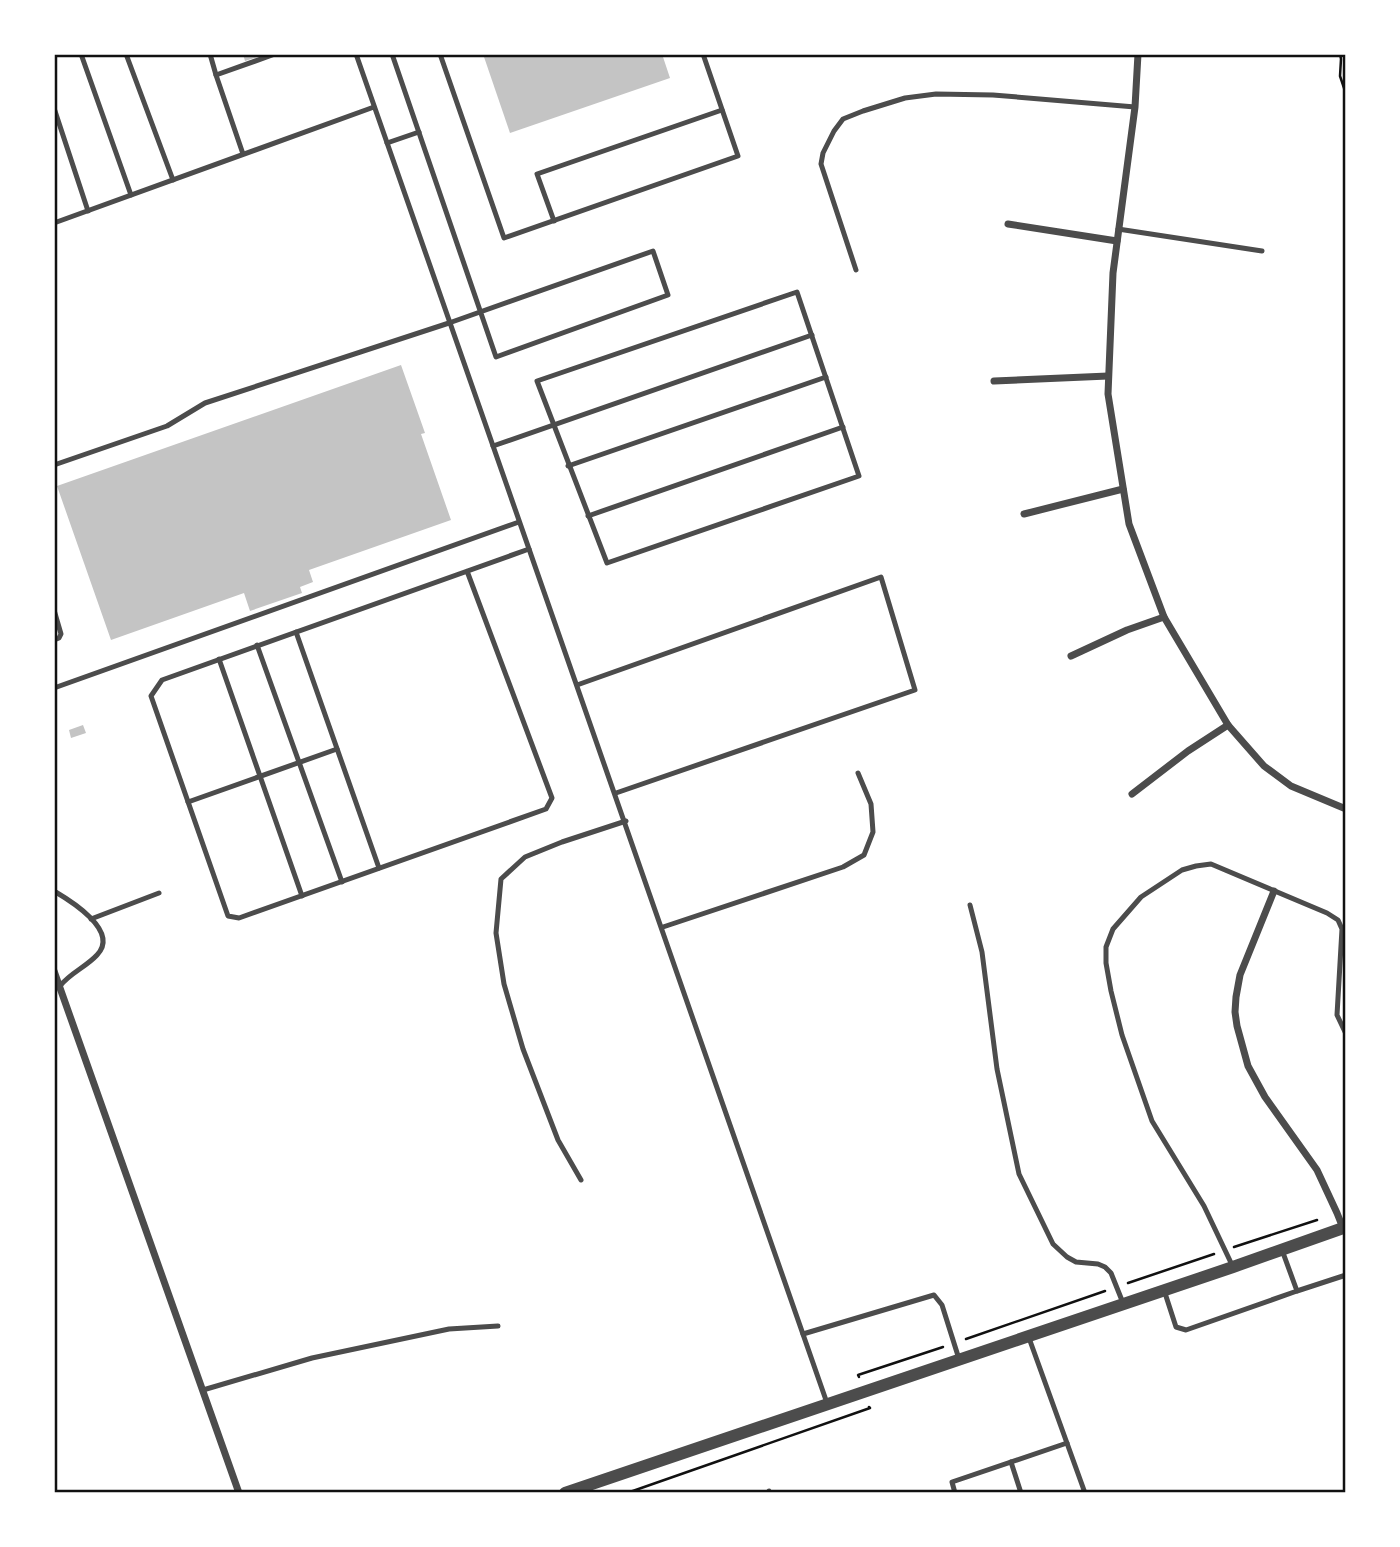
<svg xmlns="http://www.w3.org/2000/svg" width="1400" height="1547" font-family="Georgia,serif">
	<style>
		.building { fill: #c4c4c4 }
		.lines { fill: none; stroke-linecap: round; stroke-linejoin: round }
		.path { stroke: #111; stroke-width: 2.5 }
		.service { stroke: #4c4c4c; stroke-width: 5 }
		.minor { stroke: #4c4c4c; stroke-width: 7 }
		.tertiary { stroke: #4c4c4c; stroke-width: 12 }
		.neatline { fill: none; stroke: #111; stroke-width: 2.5 }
	</style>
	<rect width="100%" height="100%" fill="#fff"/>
	<g class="building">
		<path d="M243,54H264V55L245,61Z"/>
		<path d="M483,54H662L670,78L510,133Z"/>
		<path d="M401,365L425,433L421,434L451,520L309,570L313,582L300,587L302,593L250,611L244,593L111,640L57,486Z"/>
		<path d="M83,725L86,733L71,738L69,730Z"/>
	</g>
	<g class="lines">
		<g class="path">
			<path d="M1340,54L1341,59L1340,76L1346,94"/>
			<path d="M1234,1247L1317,1220"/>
			<path d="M1128,1283L1214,1254"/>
			<path d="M966,1339L1105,1291"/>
			<path d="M859,1377L858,1375L943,1347"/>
			<path d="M627,1493L870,1408L869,1407"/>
		</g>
		<g class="service">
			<path d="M81,54L131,195"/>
			<path d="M126,54L173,180"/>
			<path d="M210,54L216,75"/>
			<path d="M356,54C512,504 673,952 827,1403"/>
			<path d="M440,54L504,238L738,156L703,54"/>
			<path d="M54,108L88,211"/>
			<path d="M387,143L419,132"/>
			<path d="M243,154L216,75L275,54"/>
			<path d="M554,221L537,174L722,110"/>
			<path d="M54,223L374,107"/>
			<path d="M1118,229L1262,251"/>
			<path d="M856,270L821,164L823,153L834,131L843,119L863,111L905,98L936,94L993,95L1135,107"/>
			<path d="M797,292L859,476L607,563L537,381Z"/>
			<path d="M493,446L812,335"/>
			<path d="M54,465L167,426L205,403L449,323L653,251L668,295L496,357L392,54"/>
			<path d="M568,466L826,377"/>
			<path d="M588,516L843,427"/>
			<path d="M467,571L552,798L546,809L239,918L228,916L151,696L162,680L529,549"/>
			<path d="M54,610L61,634L59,638L54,640"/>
			<path d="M296,632L379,868"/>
			<path d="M257,645L342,882"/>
			<path d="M219,659L302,896"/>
			<path d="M577,685L881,577L915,690L616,793"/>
			<path d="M54,688L519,522"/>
			<path d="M188,802L337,749"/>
			<path d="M54,875V891"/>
			<path d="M54,891C71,901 120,931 97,955C86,967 70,973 60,986"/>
			<path d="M970,905L982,952L997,1069L1019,1174L1053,1244L1067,1257L1076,1262L1098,1264L1105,1267L1111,1273L1123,1303"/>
			<path d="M91,919L159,893"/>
			<path d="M663,927L843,867L864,855L873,832L871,804L858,773"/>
			<path d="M581,1180L558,1140L523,1049L504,984L496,933L501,879L525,857L562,842L626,821"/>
			<path d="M1233,1267L1204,1206L1152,1121L1122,1035L1111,991L1106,963V947L1113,929L1141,897L1182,870L1196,866L1211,864L1327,913L1338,920L1342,929L1337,1015L1346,1034"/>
			<path d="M1164,1290L1176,1327L1186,1330L1297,1291L1282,1250"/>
			<path d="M1297,1291L1346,1275"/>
			<path d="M803,1334L934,1295L942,1305L959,1359"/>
			<path d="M1029,1338L1085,1493"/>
			<path d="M203,1390L312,1358L449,1329L498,1326"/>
			<path d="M1011,1462L1021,1493"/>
			<path d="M769,1491L770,1493"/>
			<path d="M955,1493L952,1482L1067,1443"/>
		</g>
		<g class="minor">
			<path d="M1138,54L1135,107L1113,273L1108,394L1129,524L1164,617L1228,725L1264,766L1291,786L1346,809"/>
			<path d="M1008,224L1117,241"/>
			<path d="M994,381L1108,376"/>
			<path d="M1024,514L1123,489"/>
			<path d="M1071,656L1127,630L1164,617"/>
			<path d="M1132,794L1188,751L1228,725"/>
			<path d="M1274,891L1240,975L1236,997L1235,1012L1237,1026L1248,1066L1265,1097L1317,1170L1337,1213L1343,1228"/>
			<path d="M54,971L239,1493"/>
		</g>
		<path class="tertiary" d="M565,1493L1233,1267L1346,1227"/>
	</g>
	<rect width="1400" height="1547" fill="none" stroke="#ffffff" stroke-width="112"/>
	<rect x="56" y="56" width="1288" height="1435" class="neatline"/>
</svg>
